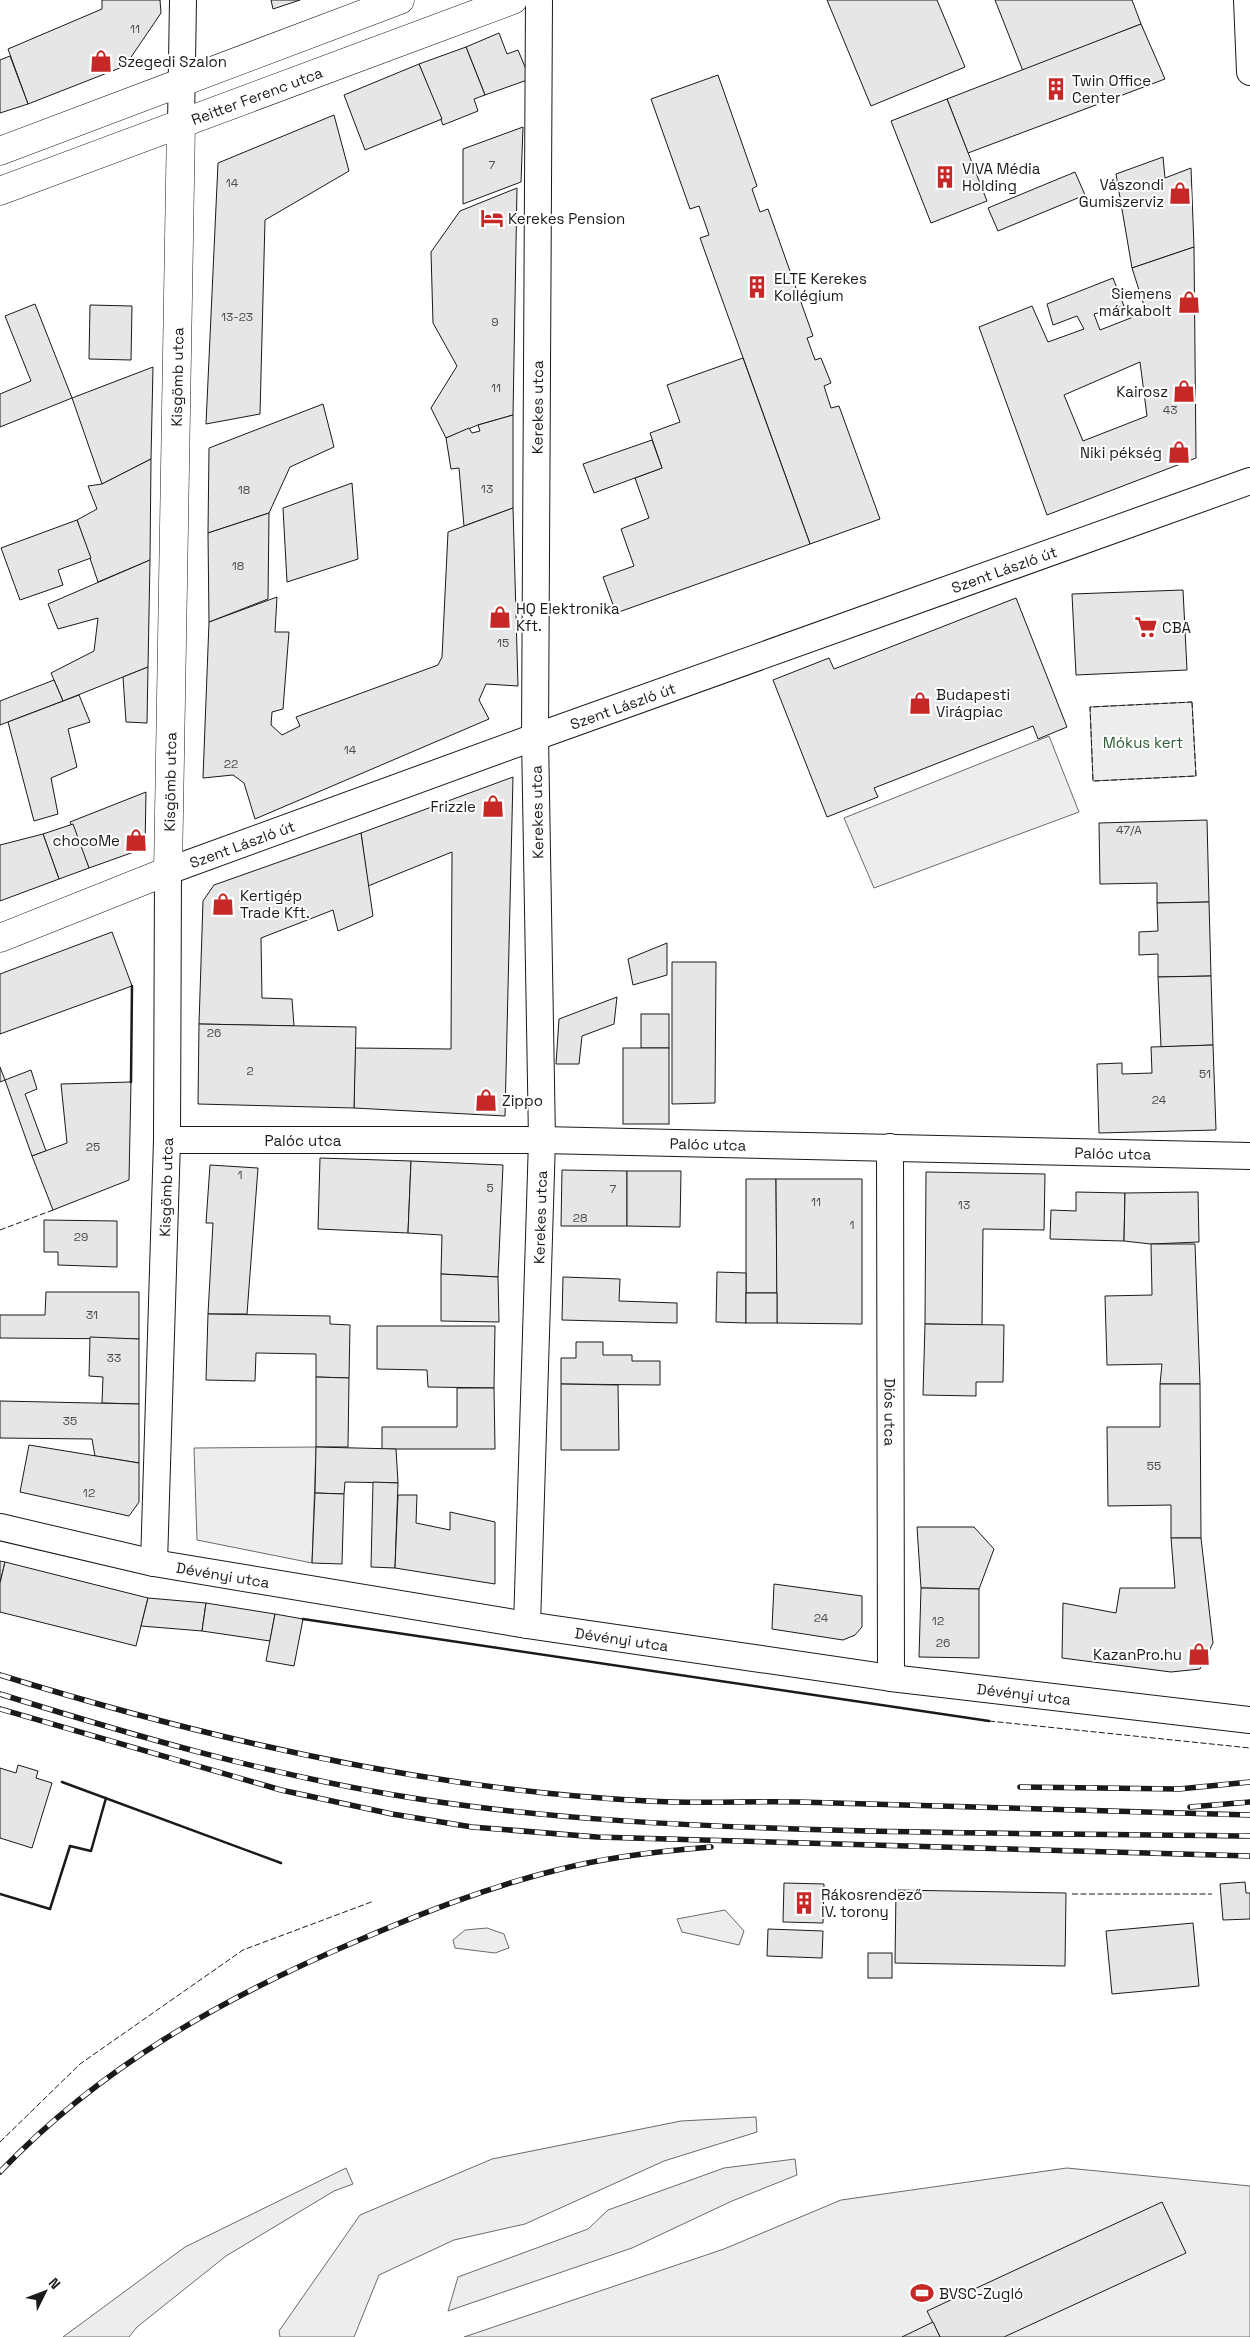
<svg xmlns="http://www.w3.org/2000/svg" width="1250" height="2337" font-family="'Space Grotesk',sans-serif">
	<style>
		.built { fill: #ededed; stroke: #6a6a6a }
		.building { fill: #e6e6e6; stroke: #1a1a1a; fill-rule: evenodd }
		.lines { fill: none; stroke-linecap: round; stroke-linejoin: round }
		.minor-casing { stroke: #1a1a1a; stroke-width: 28 }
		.tertiary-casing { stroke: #1a1a1a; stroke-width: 29 }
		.minor { stroke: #fff; stroke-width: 26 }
		.tertiary { stroke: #fff; stroke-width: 28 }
		.rail-casing { stroke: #1a1a1a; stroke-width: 5.5 }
		.rail { stroke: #fff; stroke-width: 4; stroke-dasharray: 11; stroke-linecap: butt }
		.fence { stroke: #1a1a1a; stroke-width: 1; stroke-dasharray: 6 2.5; stroke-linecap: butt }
		.wall { stroke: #1a1a1a; stroke-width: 2.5 }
		.labels { text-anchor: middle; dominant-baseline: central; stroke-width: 4; stroke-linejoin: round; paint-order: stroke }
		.number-label { font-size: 12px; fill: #4d4d4d }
		.poi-label { font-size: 15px; fill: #1a1a1a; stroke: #fff; text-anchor: start }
		.street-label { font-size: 15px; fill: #1a1a1a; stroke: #fff }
		.park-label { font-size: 15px; fill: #2b5a34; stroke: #fff }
	</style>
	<rect width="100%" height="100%" fill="#fff"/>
	<g class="built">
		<path d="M1192,702L1196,776L1093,781L1090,707Z"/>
		<path d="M1049,736L1079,812L874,888L844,818Z"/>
		<path d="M316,1447L312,1563L197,1540L194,1448Z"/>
		<path d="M725,1910L744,1931L739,1945L682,1932L677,1919Z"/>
		<path d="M487,1928L504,1934L509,1948L495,1953L455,1948L453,1940L465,1930Z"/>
		<path d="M756,2117L757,2132L664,2161L525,2224L454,2240L379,2275L354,2337H280L279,2331L360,2215L492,2159L681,2121Z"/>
		<path d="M795,2159L797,2175L732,2201L632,2248L448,2311L458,2277L588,2229L608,2210L724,2168Z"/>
		<path d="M346,2168L353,2184L334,2191L226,2256L137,2327L129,2337H63L185,2247Z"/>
		<path d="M1067,2168L1250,2186V2337H464L724,2249L841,2200Z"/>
	</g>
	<g class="building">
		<path d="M102,0H160L161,13L125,66L28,104L8,49L102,9Z"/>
		<path d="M271,0H300L273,9Z"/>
		<path d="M827,0H937L965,67L871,106Z"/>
		<path d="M995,0H1132L1141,24L1023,71Z"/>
		<path d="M1141,24L1165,79L968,153L947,99Z"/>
		<path d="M499,33L507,54L518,50L530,79L485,95L466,47Z"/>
		<path d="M466,47L485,95L474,99L478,111L443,125L419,64Z"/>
		<path d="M10,56L28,104L0,113V60Z"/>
		<path d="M419,64L442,119L365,150L344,95Z"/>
		<path d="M718,75L757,186L752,189L760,212L768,209L813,336L807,338L815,360L821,358L831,383L824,386L831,408L839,406L880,519L810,544L700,238L709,235L699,206L690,209L651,99Z"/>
		<path d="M947,99L987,201L931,223L891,121Z"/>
		<path d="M334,115L349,171L265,220L260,414L206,424L218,163Z"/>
		<path d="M523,127L521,182L463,204V149Z"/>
		<path d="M1163,157L1165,178L1191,168L1194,247L1132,268L1116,174Z"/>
		<path d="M1075,172L1085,195L998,231L988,208Z"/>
		<path d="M517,188L513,415L478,425L446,438L431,408L457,366L433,323L431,252L460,211Z"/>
		<path d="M1194,247L1196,458L1047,515L979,327L1032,306L1048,342L1084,329L1077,316L1053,325L1047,304L1113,278L1124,306L1094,314L1100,330L1146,312L1132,268ZM1140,362L1147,416L1083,441L1064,395Z"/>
		<path d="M35,304L72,398L0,427V394L31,381L5,316Z"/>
		<path d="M90,305L132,306L131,360L89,359Z"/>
		<path d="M743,358L810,544L616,613L603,577L634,566L621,529L649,518L635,478L662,468L650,433L680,422L667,385Z"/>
		<path d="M153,367L151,459L102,484L72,398Z"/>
		<path d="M323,404L334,447L290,467L269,513L208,533L209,448Z"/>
		<path d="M513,415V508L464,526L459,468L451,469L446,438L469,428L472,433L480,431L478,425Z"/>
		<path d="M652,440L662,468L594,493L583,464Z"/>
		<path d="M151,459L150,560L98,582L77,520L97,509L88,486L102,484Z"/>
		<path d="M352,483L358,559L287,582L283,508Z"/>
		<path d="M513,508L518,686L486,684L479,700L489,719L255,819L244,783L233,775L203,778L209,622L277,597L275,632H289L283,709L272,712L271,725L282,735L300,726L296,717L438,665L442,657L448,532Z"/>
		<path d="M269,513L268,599L209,622L208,533Z"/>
		<path d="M77,520L91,558L58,570L63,585L20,600L1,548Z"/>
		<path d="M150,560L148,667L63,701L51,673L94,651L98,618L58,629L48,604Z"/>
		<path d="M1183,590L1187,670L1076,675L1072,594Z"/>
		<path d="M1016,598L1067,727L1038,739L1033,726L874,788L878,797L827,817L773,680L829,658L834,669Z"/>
		<path d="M148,667L147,723L126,722L123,677Z"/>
		<path d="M54,680L63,701L0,725V701Z"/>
		<path d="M79,695L90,722L68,729L77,767L51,778L58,814L34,821L8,722Z"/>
		<path d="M513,777L505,1116L354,1108L355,1048L451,1049L452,852L368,886L361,833Z"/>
		<path d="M146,792L145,848L89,868L70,822Z"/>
		<path d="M1207,820L1209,902L1157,903V883L1100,884L1099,823Z"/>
		<path d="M73,824L89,868L59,879L43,834Z"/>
		<path d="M361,833L373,916L338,931L333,910L261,938L262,998L292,999L294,1026L199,1024L203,901L214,885Z"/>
		<path d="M43,834L59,879L0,901V845Z"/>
		<path d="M1209,902L1211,976L1158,977V954L1139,955V932L1158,931L1157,903Z"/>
		<path d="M112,932L132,986L0,1034V974Z"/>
		<path d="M667,943V975L633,985L628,959Z"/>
		<path d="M672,962H716L715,1103L672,1104Z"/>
		<path d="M1211,976L1213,1045L1161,1047L1158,977Z"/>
		<path d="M617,997L614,1024L582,1036L579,1064H556L559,1019Z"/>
		<rect x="641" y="1014" width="28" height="34"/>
		<path d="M199,1024L356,1027L354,1108L198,1104Z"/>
		<path d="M1213,1045L1216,1130L1099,1133L1097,1064L1122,1063V1074L1152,1073L1151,1047Z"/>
		<rect x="623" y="1048" width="46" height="76"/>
		<path d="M0,1067L5,1080L0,1082Z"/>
		<path d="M31,1070L37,1089L25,1094L46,1151L32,1156L5,1080Z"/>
		<path d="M131,1082L129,1180L53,1210L32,1156L67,1143L61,1084Z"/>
		<path d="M320,1158L411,1161L408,1233L318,1229Z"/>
		<path d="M411,1161L503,1165L498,1277L441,1274L442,1235L408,1233Z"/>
		<path d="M210,1165L258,1168L247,1314H208L213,1223H206Z"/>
		<path d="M562,1170L627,1171V1226H561Z"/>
		<path d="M627,1171H681L680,1227L627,1226Z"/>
		<path d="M926,1172L1045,1174L1044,1230L983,1229L982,1325L925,1324Z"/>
		<path d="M746,1179H776L777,1293H746Z"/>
		<path d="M776,1179H862V1324L777,1323Z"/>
		<path d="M1076,1192L1125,1193L1124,1241L1050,1239L1051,1210L1076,1211Z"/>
		<path d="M1198,1192L1199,1242L1151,1244L1124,1241L1125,1193Z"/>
		<path d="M44,1220L117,1221V1267L58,1265V1252H44Z"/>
		<path d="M1151,1244H1195L1200,1384H1160L1162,1364L1107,1365L1105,1296L1152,1295Z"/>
		<path d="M717,1272L746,1273V1323L716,1322Z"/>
		<path d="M441,1274L498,1277L499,1322L441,1321Z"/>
		<path d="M563,1277L620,1279L619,1301L677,1303V1323L562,1320Z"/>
		<path d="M46,1292H139V1339L0,1338V1315H45Z"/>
		<rect x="746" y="1293" width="31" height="30"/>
		<path d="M208,1314L330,1316V1324L350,1325L349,1378L316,1377V1354L256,1353L255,1381L206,1380Z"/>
		<path d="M925,1324L1004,1325L1003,1382H976V1396L923,1395Z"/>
		<path d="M377,1326H495L494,1388L428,1387L427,1370L377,1369Z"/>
		<path d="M90,1337L139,1339V1404L102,1403L103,1377L89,1376Z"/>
		<path d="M576,1342H603V1355H632V1361H660V1385L561,1384V1358H576Z"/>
		<path d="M316,1377L349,1378L348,1447H316Z"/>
		<path d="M561,1384L618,1385L619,1450H561Z"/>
		<path d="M1160,1384H1200L1201,1538H1171V1505L1108,1506L1107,1427H1160Z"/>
		<path d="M457,1388H494L495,1449H382V1427H457Z"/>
		<path d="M0,1401L139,1404V1463L95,1456L92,1439L0,1438Z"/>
		<path d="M29,1445L139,1463V1502L129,1516L20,1492Z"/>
		<path d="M316,1447L396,1449L398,1483L345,1482L344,1494L315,1493Z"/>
		<path d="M373,1482L398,1483L395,1568L371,1567Z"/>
		<path d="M315,1493L344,1494L342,1564L312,1563Z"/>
		<path d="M398,1495H417L416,1523L450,1530V1512L495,1522V1584L395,1568Z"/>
		<path d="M917,1527H974L994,1549L979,1589L921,1588Z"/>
		<path d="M1171,1538H1201L1213,1643L1200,1669L1171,1672L1062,1658L1063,1603L1116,1613L1120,1588H1175Z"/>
		<path d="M0,1561L5,1562L0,1583Z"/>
		<path d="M5,1562L148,1598L136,1646L0,1612V1583Z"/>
		<path d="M774,1584L862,1596V1627L855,1635L843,1640L772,1629Z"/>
		<path d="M921,1588L979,1589V1658L919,1657Z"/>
		<path d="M148,1598L206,1603L202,1631L141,1626Z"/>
		<path d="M206,1603L275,1614L270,1641L202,1631Z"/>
		<path d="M275,1614L303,1619L294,1666L266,1661Z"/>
		<path d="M18,1765L38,1771L36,1778L52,1783L32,1848L0,1838V1768L16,1773Z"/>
		<path d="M1245,1882L1246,1893H1250V1919L1223,1920L1220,1884Z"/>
		<path d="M784,1883L824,1884L823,1923L783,1922Z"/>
		<path d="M896,1890L1066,1893L1065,1966L895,1963Z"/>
		<path d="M1193,1923L1199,1986L1112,1994L1106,1931Z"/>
		<path d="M768,1929L823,1931L822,1958L767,1956Z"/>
		<rect x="868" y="1953" width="24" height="25"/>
		<path d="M1162,2202L1186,2253L1004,2337H940L927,2311Z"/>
		<path d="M933,2322L940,2337H902Z"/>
	</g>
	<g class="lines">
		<defs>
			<g id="minor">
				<path d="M1247,0L1250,72"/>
				<path d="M181,124L183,0"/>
				<path id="s1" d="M167,1140H542L1250,1156"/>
				<path id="s2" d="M890,1147L891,1678"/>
				<path id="s3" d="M0,1527L154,1563L527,1625L891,1678L1250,1720"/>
				<path id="s4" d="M154,1563L167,1140L168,871L535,737L1250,481"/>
				<path id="s5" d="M527,1625L542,1140L535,737L539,0"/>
			</g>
			<g id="tertiary">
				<path d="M0,151L400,0"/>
				<path id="s6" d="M0,191L513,0"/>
				<path id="s7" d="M0,938L168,871L181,124"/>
			</g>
		</defs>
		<use href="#minor" class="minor-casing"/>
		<use href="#tertiary" class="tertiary-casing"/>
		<use href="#minor" class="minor"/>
		<use href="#tertiary" class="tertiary"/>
		<defs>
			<g id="rail">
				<path d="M0,1675C207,1739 430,1790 647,1801C697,1804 748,1801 799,1802C949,1806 1100,1811 1250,1815"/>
				<path d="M0,1694C138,1737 276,1777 419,1799C555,1820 693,1826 831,1830C970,1834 1110,1834 1250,1836"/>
				<path d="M0,1709L281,1790L392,1814L472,1827L597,1837L1250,1856"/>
				<path d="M1020,1787L1179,1789L1250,1782"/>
				<path d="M1190,1807L1250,1802"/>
				<path d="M0,2172C100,2067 224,1997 357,1941C422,1913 488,1887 557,1870C607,1857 659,1851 711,1847"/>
			</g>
		</defs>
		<use href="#rail" class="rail-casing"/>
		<use href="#rail" class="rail"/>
		<g class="fence">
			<path d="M1192,702L1196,776L1093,781L1090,707Z"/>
			<path d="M0,1230L53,1210"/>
			<path d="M989,1721L1250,1748"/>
			<path d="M1072,1894H1212"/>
			<path d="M0,2142L80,2064L243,1950L374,1901"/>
		</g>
		<g class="wall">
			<path d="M131,1082L132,986"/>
			<path d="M303,1619L989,1721"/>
			<path d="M62,1782L281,1863"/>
			<path d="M0,1894L50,1909L70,1846L91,1851L106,1798"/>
		</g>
	</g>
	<defs>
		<symbol id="shop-bare" viewBox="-9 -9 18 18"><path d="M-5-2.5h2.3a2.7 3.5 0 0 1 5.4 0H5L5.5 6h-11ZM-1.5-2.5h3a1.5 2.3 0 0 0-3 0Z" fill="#c62828" stroke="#fff" stroke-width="2.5" paint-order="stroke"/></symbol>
		<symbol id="building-bare" viewBox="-9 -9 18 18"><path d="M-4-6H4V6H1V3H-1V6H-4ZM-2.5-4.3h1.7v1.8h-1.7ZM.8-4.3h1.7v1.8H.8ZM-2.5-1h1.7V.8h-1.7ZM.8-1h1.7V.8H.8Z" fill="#c62828" stroke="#fff" stroke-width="2.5" paint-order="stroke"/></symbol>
		<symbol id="hotel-bare" viewBox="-9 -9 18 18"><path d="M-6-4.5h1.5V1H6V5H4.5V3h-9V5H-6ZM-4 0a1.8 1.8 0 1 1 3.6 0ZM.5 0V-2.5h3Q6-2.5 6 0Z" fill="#c62828" stroke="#fff" stroke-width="2.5" paint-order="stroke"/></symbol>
		<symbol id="supermarket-bare" viewBox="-9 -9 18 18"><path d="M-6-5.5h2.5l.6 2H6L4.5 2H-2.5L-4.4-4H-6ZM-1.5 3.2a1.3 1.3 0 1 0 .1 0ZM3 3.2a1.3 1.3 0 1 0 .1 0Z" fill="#c62828" stroke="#fff" stroke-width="2.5" paint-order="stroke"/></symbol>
		<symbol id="stadium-bare" viewBox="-9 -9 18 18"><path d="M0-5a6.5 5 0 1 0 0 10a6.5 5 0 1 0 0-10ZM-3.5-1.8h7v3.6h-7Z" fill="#c62828" stroke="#fff" stroke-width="2.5" paint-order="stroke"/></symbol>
	</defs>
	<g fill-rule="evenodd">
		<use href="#shop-bare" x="85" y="45" width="32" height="32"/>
		<use href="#building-bare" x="1040" y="73" width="32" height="32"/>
		<use href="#building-bare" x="929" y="161" width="32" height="32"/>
		<use href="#shop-bare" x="1164" y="177" width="32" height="32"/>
		<use href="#hotel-bare" x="476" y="202" width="32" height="32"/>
		<use href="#building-bare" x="741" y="271" width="32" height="32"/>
		<use href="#shop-bare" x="1173" y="286" width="32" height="32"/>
		<use href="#shop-bare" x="1168" y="375" width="32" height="32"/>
		<use href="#shop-bare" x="1163" y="436" width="32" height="32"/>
		<use href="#shop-bare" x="484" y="601" width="32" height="32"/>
		<use href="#supermarket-bare" x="1130" y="611" width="32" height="32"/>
		<use href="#shop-bare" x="904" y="687" width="32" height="32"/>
		<use href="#shop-bare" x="477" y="790" width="32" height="32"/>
		<use href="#shop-bare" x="120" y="824" width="32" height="32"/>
		<use href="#shop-bare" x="207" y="888" width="32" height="32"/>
		<use href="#shop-bare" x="470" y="1084" width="32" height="32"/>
		<use href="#shop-bare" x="1183" y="1638" width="32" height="32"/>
		<use href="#building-bare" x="788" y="1887" width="32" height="32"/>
		<use href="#stadium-bare" x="906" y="2277" width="32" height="32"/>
	</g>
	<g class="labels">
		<g class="number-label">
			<text x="135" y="29">11</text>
			<text x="492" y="165">7</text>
			<text x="232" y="183">14</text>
			<text x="237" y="317">13-23</text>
			<text x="495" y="322">9</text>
			<text x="496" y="388">11</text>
			<text x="1170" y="410">43</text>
			<text x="487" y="489">13</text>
			<text x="244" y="490">18</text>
			<text x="238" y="566">18</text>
			<text x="503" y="643">15</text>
			<text x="350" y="750">14</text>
			<text x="231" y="764">22</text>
			<text x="1129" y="830">47/A</text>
			<text x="214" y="1033">26</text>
			<text x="250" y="1071">2</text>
			<text x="1205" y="1074">51</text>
			<text x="1159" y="1100">24</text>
			<text x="93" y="1147">25</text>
			<text x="240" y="1175">1</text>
			<text x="490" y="1188">5</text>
			<text x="613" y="1189">7</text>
			<text x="816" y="1202">11</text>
			<text x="964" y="1205">13</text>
			<text x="580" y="1218">28</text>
			<text x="852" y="1225">1</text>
			<text x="81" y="1237">29</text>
			<text x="92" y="1315">31</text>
			<text x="114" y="1358">33</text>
			<text x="70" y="1421">35</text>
			<text x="1154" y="1466">55</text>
			<text x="89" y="1493">12</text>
			<text x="821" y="1618">24</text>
			<text x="938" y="1621">12</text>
			<text x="943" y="1643">26</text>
		</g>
		<g class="poi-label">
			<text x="118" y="61">Szegedi Szalon</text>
			<text x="1072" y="80">Twin Office<tspan x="1072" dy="17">Center</tspan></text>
			<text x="962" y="168">VIVA Média<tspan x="962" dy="17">Holding</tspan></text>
			<text x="1164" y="184" text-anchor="end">Vászondi<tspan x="1164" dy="17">Gumiszerviz</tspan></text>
			<text x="508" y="218">Kerekes Pension</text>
			<text x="774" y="278">ELTE Kerekes<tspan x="774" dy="17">Kollégium</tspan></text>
			<text x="1172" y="293" text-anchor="end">Siemens<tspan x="1172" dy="17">márkabolt</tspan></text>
			<text x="1168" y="391" text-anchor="end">Kairosz</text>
			<text x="1162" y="452" text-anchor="end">Niki pékség</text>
			<text x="516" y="608">HQ Elektronika<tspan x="516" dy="17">Kft.</tspan></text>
			<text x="1162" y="627">CBA</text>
			<text x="936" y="694">Budapesti<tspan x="936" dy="17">Virágpiac</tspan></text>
			<text x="476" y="806" text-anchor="end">Frizzle</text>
			<text x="120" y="840" text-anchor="end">chocoMe</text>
			<text x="240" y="895">Kertigép<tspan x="240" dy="17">Trade Kft.</tspan></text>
			<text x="502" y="1100">Zippo</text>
			<text x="1182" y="1654" text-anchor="end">KazanPro.hu</text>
			<text x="821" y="1894">Rákosrendező<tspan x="821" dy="17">IV. torony</tspan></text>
			<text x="939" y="2293">BVSC-Zugló</text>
		</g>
		<g class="street-label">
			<text stroke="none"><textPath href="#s6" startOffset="274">Reitter Ferenc utca</textPath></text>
			<text stroke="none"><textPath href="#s7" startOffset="675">Kisgömb utca</textPath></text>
			<text stroke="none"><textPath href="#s5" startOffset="1218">Kerekes utca</textPath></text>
			<text stroke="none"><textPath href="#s4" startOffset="1581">Szent László út</textPath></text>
			<text stroke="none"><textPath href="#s4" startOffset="1176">Szent László út</textPath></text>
			<text stroke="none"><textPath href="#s7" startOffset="270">Kisgömb utca</textPath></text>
			<text transform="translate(537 812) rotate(-91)">Kerekes utca</text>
			<text stroke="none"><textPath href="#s4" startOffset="771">Szent László út</textPath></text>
			<text stroke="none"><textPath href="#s1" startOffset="136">Palóc utca</textPath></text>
			<text stroke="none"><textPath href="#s1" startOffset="541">Palóc utca</textPath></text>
			<text stroke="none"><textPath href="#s1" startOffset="946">Palóc utca</textPath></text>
			<text stroke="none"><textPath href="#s4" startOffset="376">Kisgömb utca</textPath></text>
			<text stroke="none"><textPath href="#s5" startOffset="408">Kerekes utca</textPath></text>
			<text stroke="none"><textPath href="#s2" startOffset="265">Diós utca</textPath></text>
			<text stroke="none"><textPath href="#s3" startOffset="228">Dévényi utca</textPath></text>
			<text stroke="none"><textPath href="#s3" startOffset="632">Dévényi utca</textPath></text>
			<text stroke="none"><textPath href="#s3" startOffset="1038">Dévényi utca</textPath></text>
		</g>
		<g class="park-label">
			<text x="1143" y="742">Mókus kert</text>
		</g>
	</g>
	<g transform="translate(45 2292) rotate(48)" stroke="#ffffff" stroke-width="4" paint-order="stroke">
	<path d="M0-4L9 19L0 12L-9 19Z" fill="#1a1a1a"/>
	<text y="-8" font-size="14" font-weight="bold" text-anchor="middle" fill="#1a1a1a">N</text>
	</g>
</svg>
